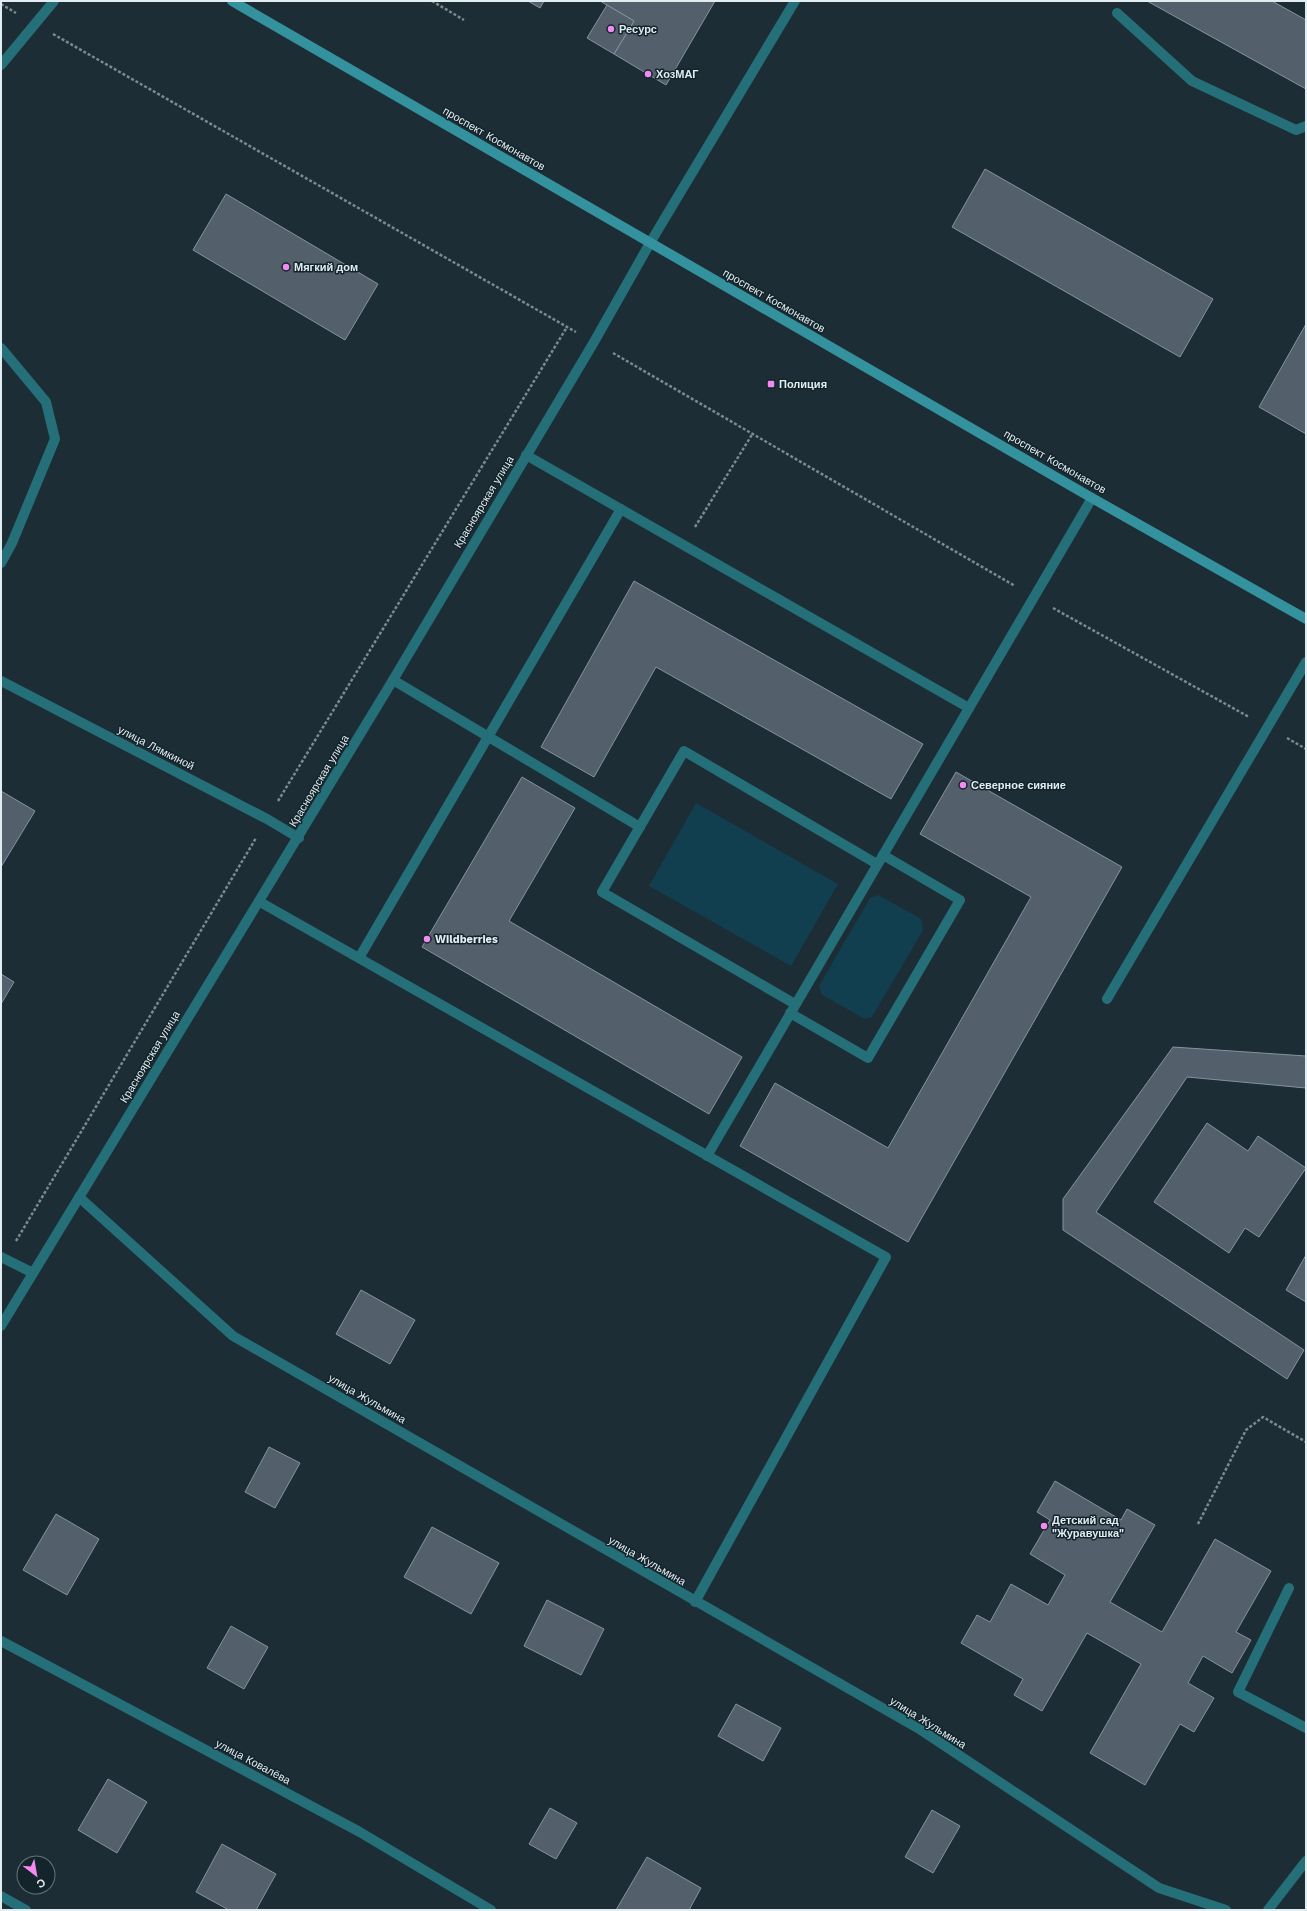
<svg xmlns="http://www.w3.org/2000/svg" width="1307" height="1911" font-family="'Work Sans',sans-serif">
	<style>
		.green { fill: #113f4f }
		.building { fill: #53606c; stroke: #8593a1 }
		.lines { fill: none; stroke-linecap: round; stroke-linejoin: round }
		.path { stroke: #7c8a90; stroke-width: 2.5; stroke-dasharray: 3 2; stroke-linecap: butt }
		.service { stroke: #246f78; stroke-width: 10 }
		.minor { stroke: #246f78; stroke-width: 10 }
		.secondary { stroke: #33929d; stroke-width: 10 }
		.poi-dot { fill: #f38af2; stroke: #13242b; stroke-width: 1.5 }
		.labels { text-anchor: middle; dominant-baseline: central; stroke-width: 3; stroke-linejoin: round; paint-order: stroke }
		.poi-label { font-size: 11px; font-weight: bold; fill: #e2edf2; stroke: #13242b; text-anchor: start }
		.street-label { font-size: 11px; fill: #e2edf2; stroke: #13242b }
	</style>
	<rect width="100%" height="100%" fill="#1d2d35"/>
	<g class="green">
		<path d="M696,803L838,884L791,966L649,886Z"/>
		<path d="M878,895L921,919L923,930L872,1017L865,1019L822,995L819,986L870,898Z"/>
	</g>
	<g class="building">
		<path d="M528,1H544L540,8Z"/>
		<path d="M600,1H715L666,85L614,54L634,21Z"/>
		<path d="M1147,1H1272L1306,20V89Z"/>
		<path d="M607,5L634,21L614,54L587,38Z"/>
		<path d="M985,169L1213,299L1180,357L952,227Z"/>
		<path d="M226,194L378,284L345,340L193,250Z"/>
		<path d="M1306,324V434L1259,407Z"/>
		<path d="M634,581L923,744L891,799L656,667L594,777L541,747Z"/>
		<path d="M956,772L1122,867L908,1242L740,1146L775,1083L888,1148L1031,897L920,834Z"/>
		<path d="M522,777L575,808L509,921L742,1057L709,1114L422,947Z"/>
		<path d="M1,791L35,811L1,867Z"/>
		<path d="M1,974L14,982L1,1004Z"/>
		<path d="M1173,1047L1306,1056V1088L1187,1077L1096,1212L1304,1350L1287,1379L1063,1230V1199Z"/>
		<path d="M1207,1123L1248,1151L1258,1136L1306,1168L1259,1237L1245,1228L1229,1253L1154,1202Z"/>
		<path d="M1306,1255V1302L1286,1290Z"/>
		<path d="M361,1290L415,1320L390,1364L336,1334Z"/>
		<path d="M269,1447L300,1463L275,1508L245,1492Z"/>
		<path d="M1055,1481L1121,1520L1127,1509L1155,1525L1110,1602L1162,1632L1215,1539L1271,1571L1236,1632L1251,1640L1232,1673L1203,1656L1188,1683L1214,1698L1194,1732L1180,1724L1145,1785L1090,1753L1141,1664L1087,1633L1042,1711L1014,1695L1023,1679L961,1643L977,1615L990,1622L1011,1584L1048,1605L1065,1575L1030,1554L1050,1520L1037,1512Z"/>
		<path d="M56,1514L99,1539L67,1595L23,1570Z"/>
		<path d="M432,1527L499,1563L471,1614L404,1577Z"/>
		<path d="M547,1600L604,1629L581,1675L524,1646Z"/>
		<path d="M231,1626L268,1647L244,1689L207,1668Z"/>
		<path d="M736,1704L781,1728L763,1761L718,1736Z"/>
		<path d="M108,1779L147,1802L117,1853L78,1830Z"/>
		<path d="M550,1808L577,1823L556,1859L529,1844Z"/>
		<path d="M932,1810L960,1826L933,1873L905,1857Z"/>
		<path d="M222,1844L276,1874L256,1910H229L196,1892Z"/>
		<path d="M647,1857L701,1888L689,1910H616Z"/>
	</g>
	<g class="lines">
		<g class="path">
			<path d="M432,1L464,20"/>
			<path d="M1,4L16,13"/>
			<path d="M53,34L576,332"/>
			<path d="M613,353L1015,586"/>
			<path d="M695,527L753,433"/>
			<path d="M1053,608L1249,717"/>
			<path d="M1287,738L1306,749"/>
			<path d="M278,801L567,327"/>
			<path d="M16,1241L256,838"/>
			<path d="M1198,1524L1246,1430L1263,1417L1306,1442"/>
		</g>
		<g class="service">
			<path d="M1117,13L1192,81L1296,130L1306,126"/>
			<path d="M1,65L54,1"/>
			<path d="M650,243L795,1"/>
			<path d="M1,348L46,402L55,439L12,543L1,563"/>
			<path d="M526,455L969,708"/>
			<path d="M393,680L640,827"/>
			<path d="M260,902L886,1257L695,1602"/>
			<path d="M359,958L621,509"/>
			<path d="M1107,999L1306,662"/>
			<path d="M795,1004L602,892L684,751L877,864"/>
			<path d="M790,1013L868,1058L960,900L883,855"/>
			<path d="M707,1156L1092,498"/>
			<path d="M1,1257L33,1273"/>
			<path d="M1289,1588L1238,1692L1306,1728"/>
			<path d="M1,1896L26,1910"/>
		</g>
		<g class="minor">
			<path d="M1,681L267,819L299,838"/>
			<path d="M79,1197L233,1336L921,1730L1159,1888L1226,1910"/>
			<path d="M1,1326L393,680L594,342L650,243"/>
			<path d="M1,1641L358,1831L491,1910"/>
			<path d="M1268,1910L1306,1861"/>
		</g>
		<path class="secondary" d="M232,1L1092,498L1306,619"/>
	</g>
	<g class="poi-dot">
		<circle cx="611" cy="29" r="4"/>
		<circle cx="648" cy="74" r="4"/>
		<circle cx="286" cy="267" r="4"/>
		<rect x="767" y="380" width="8" height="8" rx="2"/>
		<circle cx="963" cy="785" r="4"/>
		<circle cx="427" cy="939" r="4"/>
		<circle cx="1044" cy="1526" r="4"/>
	</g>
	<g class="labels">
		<g class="poi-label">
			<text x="619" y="29">Ресурс</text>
			<text x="656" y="74">ХозМАГ</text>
			<text x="294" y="267">Мягкий дом</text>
			<text x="779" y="384">Полиция</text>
			<text x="971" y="785">Северное сияние</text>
			<text x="435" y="939">Wildberries</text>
			<text x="1052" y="1520">Детский сад<tspan x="1052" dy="13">"Журавушка"</tspan></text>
		</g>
		<g class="street-label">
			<text transform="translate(494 139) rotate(30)">проспект Космонавтов</text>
			<text transform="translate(774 301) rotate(30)">проспект Космонавтов</text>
			<text transform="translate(1055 462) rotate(30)">проспект Космонавтов</text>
			<text transform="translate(484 502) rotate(-59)">Красноярская улица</text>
			<text transform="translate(156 748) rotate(27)">улица Лямкиной</text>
			<text transform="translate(319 781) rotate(-59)">Красноярская улица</text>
			<text transform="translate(150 1057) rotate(-59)">Красноярская улица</text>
			<text transform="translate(367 1399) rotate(30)">улица Жульмина</text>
			<text transform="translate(647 1561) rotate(30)">улица Жульмина</text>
			<text transform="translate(928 1723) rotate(32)">улица Жульмина</text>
			<text transform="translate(253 1762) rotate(28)">улица Ковалёва</text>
		</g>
	</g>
	<rect width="1307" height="1911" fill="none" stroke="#e2edf2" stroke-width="4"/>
	<g transform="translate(36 1875) rotate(149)"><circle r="19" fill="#13242b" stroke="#66747b"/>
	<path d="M0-3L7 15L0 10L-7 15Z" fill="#f38af2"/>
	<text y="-6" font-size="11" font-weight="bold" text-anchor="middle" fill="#e2edf2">С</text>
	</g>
</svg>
